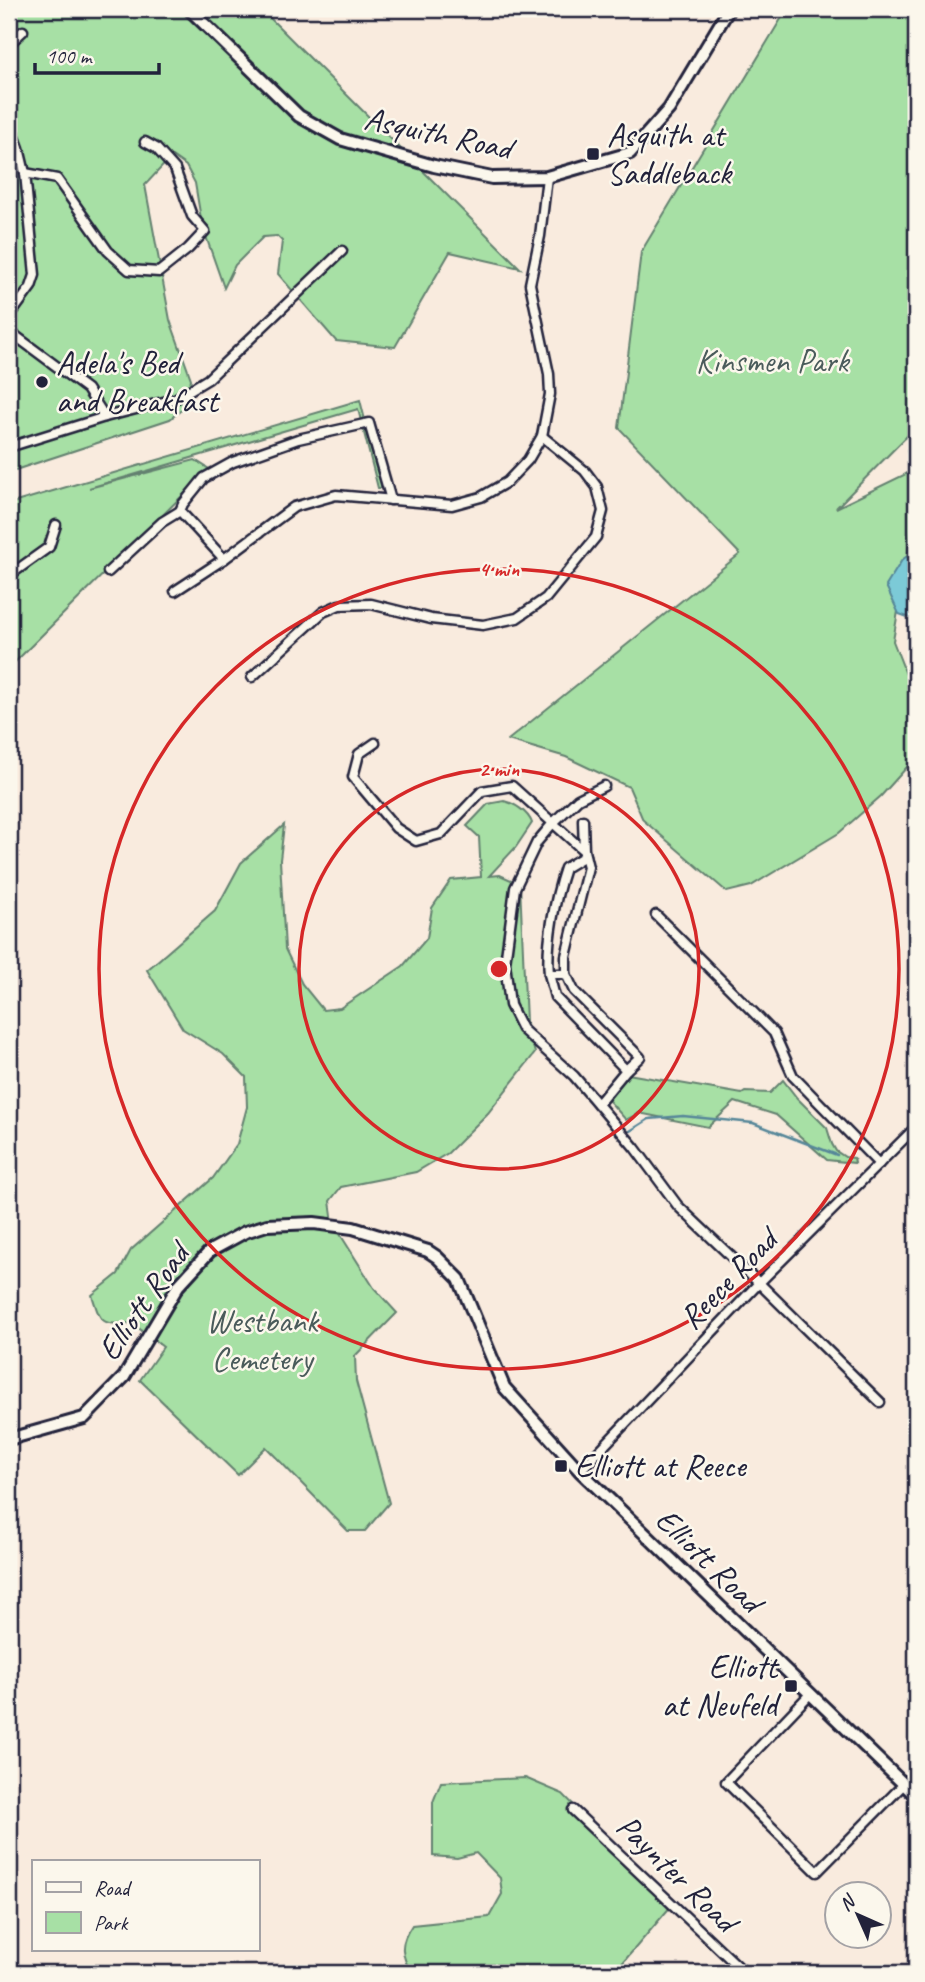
<svg xmlns="http://www.w3.org/2000/svg" width="925" height="1982" font-family="Caveat,sans-serif">
	<style>
		.green { fill: #a7e0a5; stroke: #648170; stroke-width: 2 }
		.water { fill: #7bcad7; stroke: #578799; stroke-width: 2 }
		.lines { fill: none; stroke-linecap: round; stroke-linejoin: round }
		.stream { stroke: #578799; stroke-width: 2.5 }
		.minor-casing { stroke: #22223b; stroke-width: 13 }
		.tertiary-casing { stroke: #22223b; stroke-width: 16 }
		.minor { stroke: #fbf7ec; stroke-width: 8 }
		.tertiary { stroke: #fbf7ec; stroke-width: 10 }
		.ring { fill: none; stroke: #d62828; stroke-width: 3.5 }
		.poi-dot { fill: #22223b; stroke: #fbf7ec; stroke-width: 2.5 }
		.labels { text-anchor: middle; dominant-baseline: central; stroke-width: 5; stroke-linejoin: round; paint-order: stroke }
		.street-label { font-size: 33px; fill: #22223b; stroke: #fbf7ec }
		.poi-label { font-size: 33px; fill: #22223b; stroke: #fbf7ec; text-anchor: start }
		.park-label { font-size: 33px; fill: #4a5b5b; stroke: #fbf7ec }
		.centre { fill: #d62828; stroke: #fbf7ec; stroke-width: 3.5 }
		.ring-label { font-size: 21px; text-anchor: middle; font-weight: bold; fill: #d62828; stroke: #fbf7ec; stroke-width: 5; stroke-linejoin: round; paint-order: stroke }
	</style>
	<rect width="100%" height="100%" fill="#f9ebde"/>
	<filter id="ink" filterUnits="userSpaceOnUse"><feTurbulence type="fractalNoise" baseFrequency=".0143" numOctaves="2"/><feDisplacementMap in="SourceGraphic" scale="14" xChannelSelector="R" yChannelSelector="G"/><feConvolveMatrix kernelMatrix="1 2 1 2 8 2 1 2 1" color-interpolation-filters="sRGB"/></filter>
	<g filter="url(#ink)">
		<g class="green">
			<path d="M9,9H261L520,268L450,252L395,347L336,341L278,274L282,241L277,236L263,237L235,265L224,288L202,225L195,183L186,166L172,156L145,185L170,320L191,379L185,407L170,419L9,472Z"/>
			<path d="M787,9H909L916,34V427L836,508L916,469V504L893,641L916,700V757L881,796L839,833L751,886L727,892L643,820L629,787L566,757L508,740L740,554L619,428L641,252Z"/>
			<path d="M360,400L382,488H378L358,409L89,488L195,460L209,469L9,668V504Z"/>
			<path d="M504,801C514,803 528,812 532,823L516,847L489,876L500,875L520,884L526,1021L535,1053L488,1113L448,1153L416,1172L341,1187L330,1201L333,1223L374,1288L397,1313L355,1356L356,1381L389,1503L365,1531H348L266,1447L238,1475L140,1380L163,1347L132,1323C101,1325 101,1324 92,1295L118,1274L131,1250L213,1178L237,1144L247,1107L246,1077L223,1054L183,1029L147,970L215,911L241,863L284,825L280,860L285,949L302,984L323,1010L340,1008L403,966L427,938L432,908L451,880L481,877L479,837L467,826L488,804Z"/>
			<path d="M628,1074L742,1094L745,1092L770,1093L783,1080L797,1098L827,1128L832,1144L836,1151L845,1157L854,1158L855,1163L827,1160L776,1115L735,1102L708,1127L639,1113L626,1120L601,1092L607,1085Z"/>
			<path d="M525,1778L563,1794L672,1905L614,1973H411C401,1954 399,1944 412,1925L489,1917L502,1894L500,1878L476,1853L457,1858L433,1856V1802L441,1782Z"/>
		</g>
		<path class="water" d="M914,551H916V620L899,614L886,586L902,560Z"/>
		<g class="lines">
			<path class="stream" d="M630,1131L649,1119L683,1116L753,1123L837,1155"/>
			<defs>
				<g id="minor">
					<path d="M9,44L23,31"/>
					<path d="M9,121L19,148L25,173L35,275L31,287L9,317"/>
					<path d="M25,173L57,179L108,251L129,270L159,272L188,249L205,231L192,216L175,169L156,148L145,142"/>
					<path d="M9,331L87,389L105,417"/>
					<path d="M9,447L105,417L175,399L208,379L342,251"/>
					<path d="M913,451L916,453"/>
					<path d="M224,559L180,511L183,504L204,478L233,462L298,439L369,423L391,500"/>
					<path d="M108,572L162,522L180,511"/>
					<path d="M9,574L14,572L49,547L56,525"/>
					<path d="M175,591L224,559L294,507L336,495L452,505L481,497L507,482L528,460L542,436L550,394L549,374L530,284L540,236L547,177"/>
					<path d="M252,677L323,612L339,605L371,604L431,619L483,625L517,618L546,598L596,537L603,511L597,487L585,471L542,436"/>
					<path d="M375,743L359,754L353,777L396,828L416,841L441,834L482,791L512,786L584,851L588,867L566,956V974"/>
					<path d="M604,786L578,799L553,823L537,842L515,888L505,963L510,1005L522,1029L574,1076L635,1148L678,1206L759,1283L880,1402"/>
					<path d="M583,820L584,851"/>
					<path d="M585,856L565,868C555,898 546,943 549,974H566L574,991L640,1057L626,1070L598,1104"/>
					<path d="M656,915L774,1033L793,1076L879,1164"/>
					<path d="M549,974L555,997L626,1070"/>
					<path d="M580,1471L759,1283L916,1127"/>
					<path d="M810,1694L726,1782L817,1872L904,1784"/>
					<path d="M573,1810L745,1973"/>
				</g>
				<g id="tertiary">
					<path d="M189,9L299,116L340,139L434,166L492,178L547,177L630,153L669,109L729,9"/>
					<path d="M9,1439L84,1418L124,1377L178,1286L210,1251L245,1232L267,1225L314,1223L353,1228L428,1251L437,1257L459,1279L504,1387L580,1471L916,1796"/>
				</g>
			</defs>
			<use href="#minor" class="minor-casing"/>
			<use href="#tertiary" class="tertiary-casing"/>
			<use href="#minor" class="minor"/>
			<use href="#tertiary" class="tertiary"/>
		</g>
	</g>
	<g class="ring">
		<circle cx="499" cy="969" r="200"/>
		<circle cx="499" cy="969" r="400"/>
	</g>
	<g class="poi-dot">
		<rect x="586" y="147" width="14" height="14" rx="3.5"/>
		<circle cx="42" cy="382" r="7"/>
		<rect x="554" y="1459" width="14" height="14" rx="3.5"/>
		<rect x="784" y="1679" width="14" height="14" rx="3.5"/>
	</g>
	<g class="labels">
		<g class="street-label">
			<text transform="translate(438 133) rotate(12)">Asquith Road</text>
			<text transform="translate(728 1279) rotate(-46)">Reece Road</text>
			<text transform="translate(143 1302) rotate(-55)">Elliott Road</text>
			<text transform="translate(709 1560) rotate(44)">Elliott Road</text>
			<text transform="translate(677 1873) rotate(44)">Paynter Road</text>
		</g>
		<g class="poi-label">
			<text x="607" y="135">Asquith at<tspan x="607" dy="38">Saddleback</tspan></text>
			<text x="56" y="363">Adela's Bed<tspan x="56" dy="38">and Breakfast</tspan></text>
			<text x="575" y="1466">Elliott at Reece</text>
			<text x="777" y="1667" text-anchor="end">Elliott<tspan x="777" dy="38">at Neufeld</tspan></text>
		</g>
		<g class="park-label">
			<text x="772" y="361">Kinsmen Park</text>
			<text x="262" y="1321">Westbank<tspan x="262" dy="38">Cemetery</tspan></text>
		</g>
	</g>
	<circle cx="499" cy="969" r="10" class="centre"/>
	<g class="ring-label">
		<text x="499" y="576">4 min</text>
		<text x="499" y="776">2 min</text>
	</g>
	<rect width="925" height="1982" fill="none" stroke="#fbf7ec" stroke-width="35"/>
	<rect x="18" y="18" width="890" height="1947" fill="none" stroke="#22223b" stroke-width="2.5" filter="url(#ink)"/>
	<rect x="32" y="1860" width="228" height="91" fill="#fbf7ec" stroke="#a4a2a5" stroke-width="2"/>
	<rect x="46" y="1882" width="35" height="10" fill="#fbf7ec" stroke="#a4a2a5" stroke-width="2"/>
	<text x="94" y="1895" font-size="21" fill="#22223b">Road</text>
	<rect x="46" y="1912" width="35" height="21" fill="#a7e0a5" stroke="#a4a2a5" stroke-width="2"/>
	<text x="94" y="1930" font-size="21" fill="#22223b">Park</text>
	<g transform="translate(858 1915) rotate(315)"><circle r="33" fill="#fbf7ec" stroke="#a4a2a5" stroke-width="2"/>
	<path d="M0-5L12 26L0 18L-12 26Z" fill="#22223b"/>
	<text y="-10" font-size="19" font-weight="bold" text-anchor="middle" fill="#22223b">N</text>
	</g>
	<path d="M35 63v10h124v-10" fill="none" stroke="#22223b" stroke-width="3.5"/>
	<text x="46" y="63" font-size="21" fill="#22223b" stroke="#fbf7ec" stroke-width="5" paint-order="stroke">100 m</text>
</svg>
